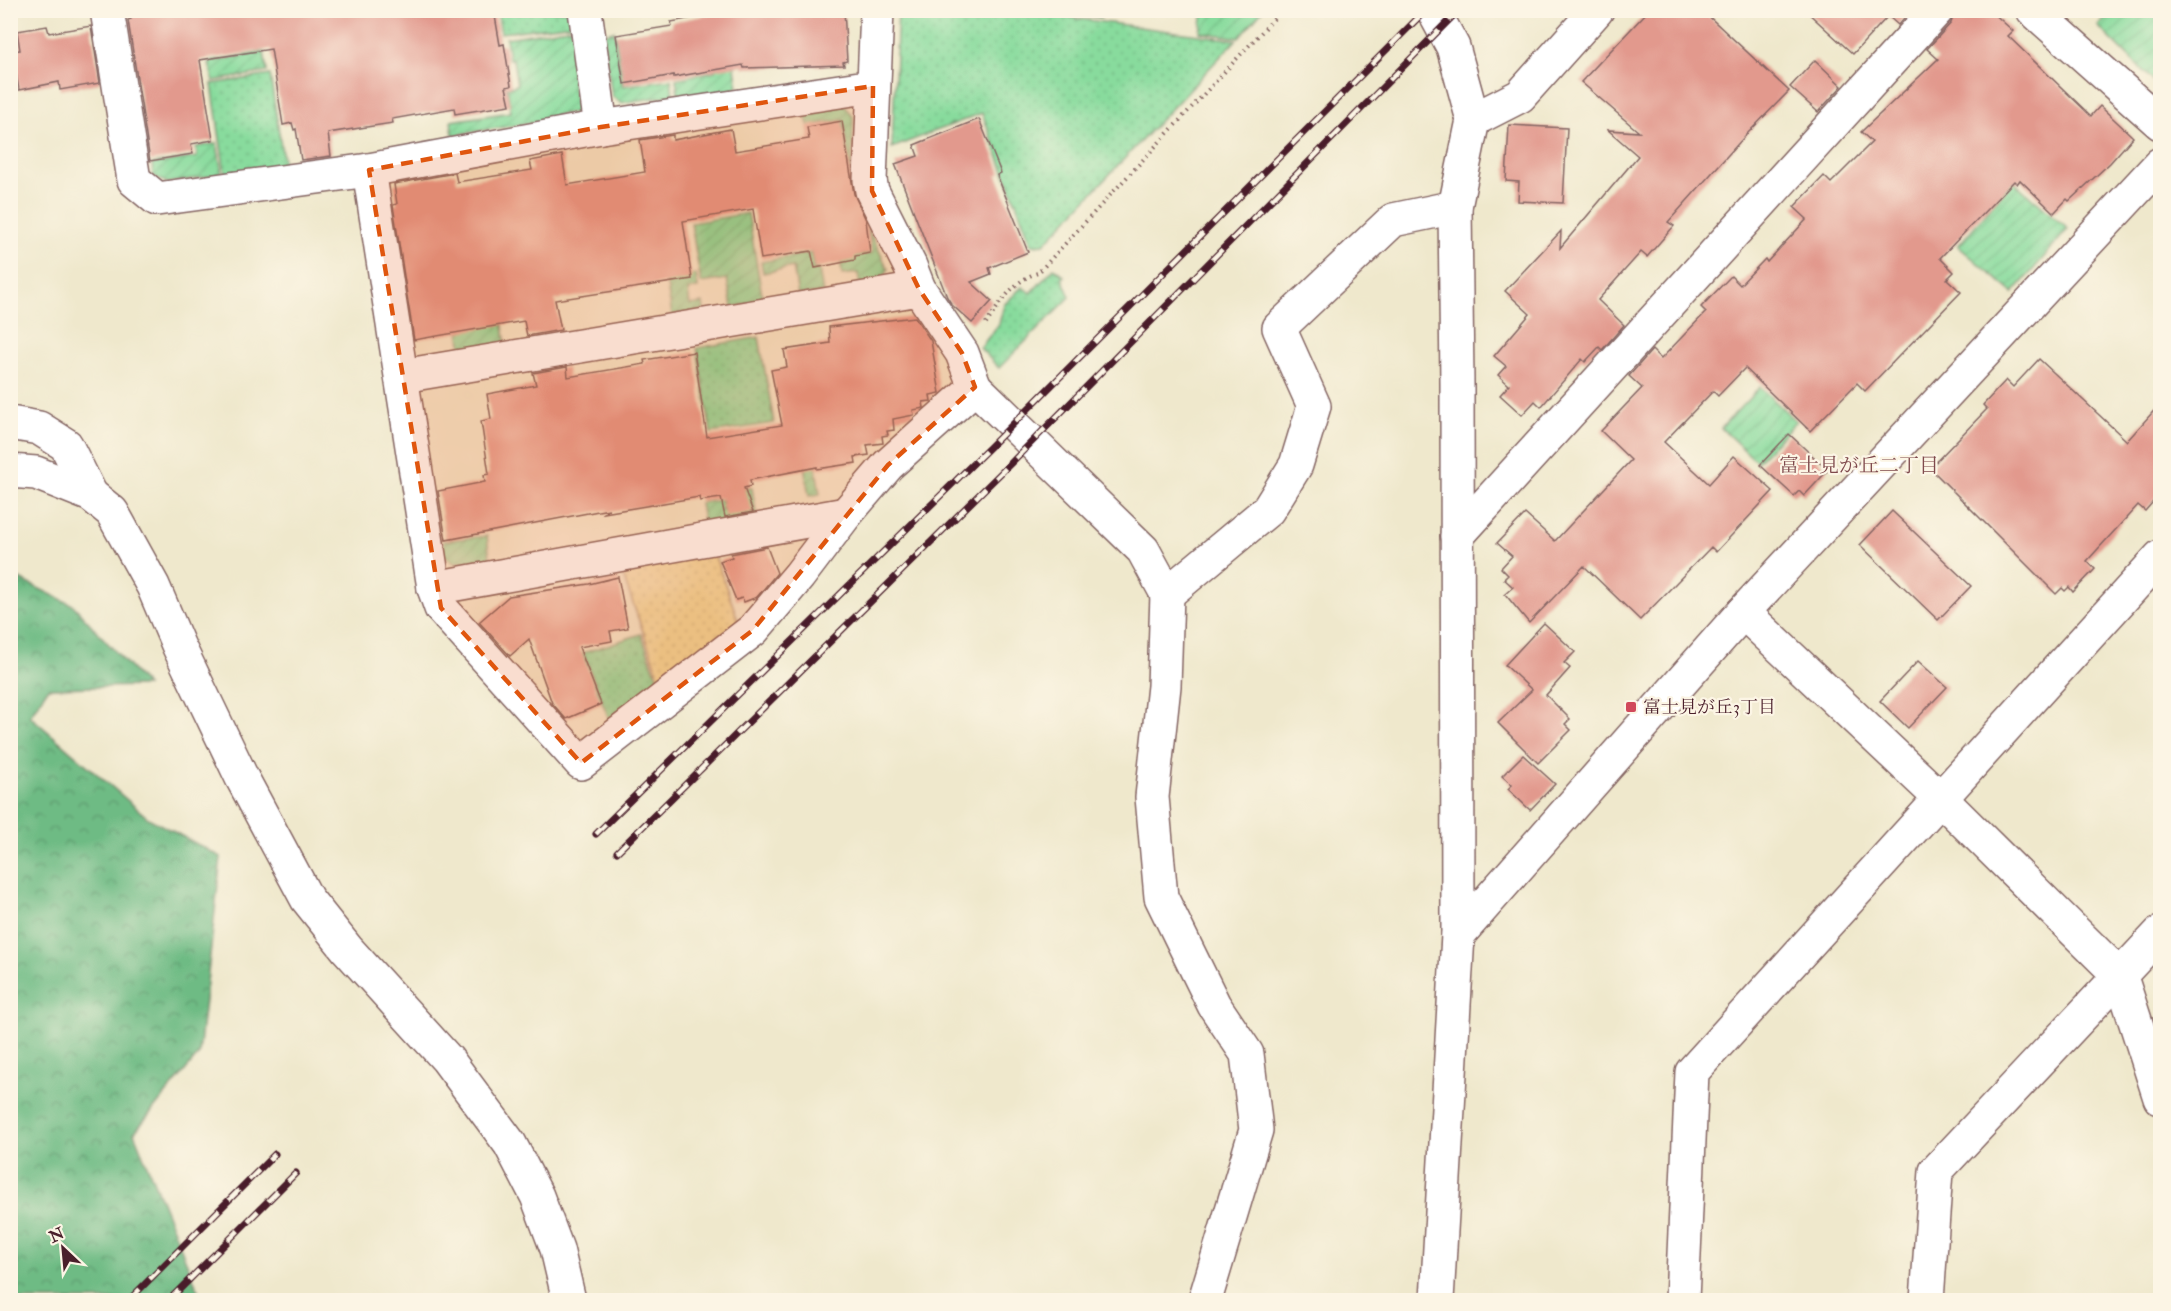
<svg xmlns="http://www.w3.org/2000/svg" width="2171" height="1311" font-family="'IM FELL Double Pica','Noto Serif JP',serif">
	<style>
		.grass { fill: url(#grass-dots); stroke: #697d64; stroke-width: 1.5 }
		.forest { fill: url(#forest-crowns); stroke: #5c6d58; stroke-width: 1.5 }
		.sand { fill: url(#sand-dots); stroke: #9c7c64; stroke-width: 1.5 }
		.garden { fill: url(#garden-furrows); stroke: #697d64; stroke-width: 1.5 }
		.building { fill: #e2998d }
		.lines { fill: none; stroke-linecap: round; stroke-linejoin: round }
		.minor-casing { stroke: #846563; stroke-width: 36 }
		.path { stroke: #846563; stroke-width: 4; stroke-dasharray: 1.5 4.5; stroke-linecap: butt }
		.minor { stroke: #fff; stroke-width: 33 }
		.rail-casing { stroke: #4a1f2b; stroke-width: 7 }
		.rail { stroke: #fcf5e5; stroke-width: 4.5; stroke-dasharray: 14; stroke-linecap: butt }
		.marked { fill: #e0560e; fill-opacity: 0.2; stroke: #e0560e; stroke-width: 4.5; stroke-dasharray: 12 8; stroke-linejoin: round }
		.poi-dot { fill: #d1495b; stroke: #fcf5e5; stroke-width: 2 }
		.labels { text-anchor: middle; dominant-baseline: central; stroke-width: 4.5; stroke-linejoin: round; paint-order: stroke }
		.poi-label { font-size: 18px; fill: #4a1f2b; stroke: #fcf5e5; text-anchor: start }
		.neighbourhood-label { font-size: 20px; fill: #7f4a4d; stroke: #fcf5e5 }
	</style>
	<defs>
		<pattern id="grass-dots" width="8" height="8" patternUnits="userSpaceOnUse" patternTransform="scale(1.5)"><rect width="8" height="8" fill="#88db9d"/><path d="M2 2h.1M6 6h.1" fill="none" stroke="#77bc87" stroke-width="1.8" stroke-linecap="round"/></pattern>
		<pattern id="forest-crowns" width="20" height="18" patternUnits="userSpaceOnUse" patternTransform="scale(1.5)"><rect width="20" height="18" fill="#6ebb84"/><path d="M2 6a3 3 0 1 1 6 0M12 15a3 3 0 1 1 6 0" fill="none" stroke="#5c976c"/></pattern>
		<pattern id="sand-dots" width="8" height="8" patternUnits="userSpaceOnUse" patternTransform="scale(1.5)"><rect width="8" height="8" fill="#eeda9e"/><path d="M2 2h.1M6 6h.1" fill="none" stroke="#cebb88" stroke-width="1.8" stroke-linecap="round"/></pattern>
		<pattern id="garden-furrows" width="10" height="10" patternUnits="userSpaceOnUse" patternTransform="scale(1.5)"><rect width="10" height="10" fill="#88db9d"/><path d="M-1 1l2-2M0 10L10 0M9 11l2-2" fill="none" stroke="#77bc87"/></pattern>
	</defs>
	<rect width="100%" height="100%" fill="#fcf5e5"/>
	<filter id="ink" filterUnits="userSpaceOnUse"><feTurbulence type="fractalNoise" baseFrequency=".0167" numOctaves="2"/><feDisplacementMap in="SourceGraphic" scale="12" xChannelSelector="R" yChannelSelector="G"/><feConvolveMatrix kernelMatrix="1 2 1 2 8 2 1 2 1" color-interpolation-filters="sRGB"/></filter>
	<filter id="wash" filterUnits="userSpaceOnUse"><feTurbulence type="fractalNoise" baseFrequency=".008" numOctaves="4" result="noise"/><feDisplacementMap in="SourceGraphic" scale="24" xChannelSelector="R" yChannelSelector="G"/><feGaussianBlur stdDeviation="1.35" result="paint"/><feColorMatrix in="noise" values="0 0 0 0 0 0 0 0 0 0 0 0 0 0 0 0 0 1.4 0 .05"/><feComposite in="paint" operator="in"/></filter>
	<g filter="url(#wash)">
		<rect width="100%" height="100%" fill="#efe8cc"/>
		<g class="grass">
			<path d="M497,11H573L575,24L501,33Z"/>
			<path d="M898,11H1021L1236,40L1044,244L1032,245L982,113L892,148Z"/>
			<path d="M270,75L284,165L225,174L212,84Z"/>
			<path d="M1054,268L1064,276L1062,278L1070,297L999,368L980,348L999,324L1004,305L1022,287L1031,293Z"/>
			<path d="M759,337L774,423L711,433L697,348Z"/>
			<path d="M641,634L658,680L609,719L583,653Z"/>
		</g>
		<path class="forest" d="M11,575L73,605L147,686L48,688L30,716L148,818L221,857L199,1054L134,1133L202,1300H11Z"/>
		<path class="sand" d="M714,554L739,622L660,679L621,570Z"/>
		<g class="garden">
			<path d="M1052,11H1102L1101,18Z"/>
			<path d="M1203,11V10L1262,11L1239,38L1200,32Z"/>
			<path d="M2113,11H2160V88L2098,26Z"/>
			<path d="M574,27L582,77L572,80L577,112L556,115V119L453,135L451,121L511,112L507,88L517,85L513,59H509L506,38Z"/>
			<path d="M614,31L623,86L671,79L673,95L621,103L612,96L603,34Z"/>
			<path d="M264,52L267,72L213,81L209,62Z"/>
			<path d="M734,60L738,88L679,99L676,79L715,71V63Z"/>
			<path d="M844,104L853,117L852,177L843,120L808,125L804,112Z"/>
			<path d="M217,143L222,174L167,183L153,176L152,164L197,157L196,147Z"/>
			<path d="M2013,181L2068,229L2013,293L1958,246Z"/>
			<path d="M748,213L763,301L732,307L727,279L701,283L691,223Z"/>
			<path d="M868,228L888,269L881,284L860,287L858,273L842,275L840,258L872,253Z"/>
			<path d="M811,253L814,270L819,269L823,293L798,295L793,267L763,273L761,262Z"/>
			<path d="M696,274L698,288L688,290L690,305L703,303L704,310L672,315L666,279Z"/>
			<path d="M501,315L506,344L462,351L458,322Z"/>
			<path d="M1760,387L1796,421L1757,462L1721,428Z"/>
			<path d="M797,421L810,430L820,494L809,496Z"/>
			<path d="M752,488L757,519L704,527L700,503L721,500L722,510L741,508L738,490Z"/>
			<path d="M487,536L490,558L454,563L444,555L443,541Z"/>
		</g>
		<g id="blocks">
			<g class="building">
				<path d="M130,10H494L500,45L504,44L511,86L506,87L510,105L455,114L454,108L392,119L393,123L328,133L331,156L301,160L296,129L294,130L292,123L283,125L271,49L200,60L213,140L191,144L193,154L150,161L128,20L131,19Z"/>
				<path d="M734,10H844L847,61L843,62L844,65L744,68L743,65L674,77V75L624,84L616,35L672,26L671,22Z"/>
				<path d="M1649,10H1702L1789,91L1745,136L1668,222L1674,226L1647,257L1641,252L1598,300L1624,325L1602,350L1599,347L1585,362L1582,359L1541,407L1535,401L1522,415L1500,395L1509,385L1498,375L1506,366L1494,356L1530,314L1505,291L1561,231L1560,248L1638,156L1608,130L1639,132L1581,82Z"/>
				<path d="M1805,10H1911L1898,25L1888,16L1853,54Z"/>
				<path d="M1955,10H1990L2013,31L2008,36L2091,116L2100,106L2133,137L2110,163L2069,201L2067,199L2054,213L2020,180L2017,184L2014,181L1940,258L1954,272L1947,279L1961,292L1865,391L1857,383L1810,431L1745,368L1718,396L1713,391L1664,442L1709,484L1734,456L1773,491L1716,552L1711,547L1640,620L1584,566L1529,623L1505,594L1513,587L1504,579L1508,575L1501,568L1512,556L1497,543L1525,514L1555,541L1631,460L1601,431L1642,388L1629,376L1652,350L1661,359L1706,312L1701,307L1731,276L1740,285L1765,259L1767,262L1807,219L1794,207L1824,176L1831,183L1872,142L1861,132L1938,59L1927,49L1951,23Z"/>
				<path d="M47,26L49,33L91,26L100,83L60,90L59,82L19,90L12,51L20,50L17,31Z"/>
				<path d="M1815,60L1842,86L1818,112L1790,87Z"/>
				<path d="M979,119L1001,173L997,175L1028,252L989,268L991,274L971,282L992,301L972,323L952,305L947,297L895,164L918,156L914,145Z"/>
				<path d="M842,121L854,194L866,220L870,253L855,256V260L815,268L811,251L761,259L753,209L683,221L692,279L555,300L561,330L527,336L524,321L414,340L393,205L397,204L394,184L455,173L457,182L532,170L530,161L562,155L567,185L645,172L640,140L673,135V140L731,129L735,151L809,139L807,127Z"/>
				<path d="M1509,125L1567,128L1563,203L1518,201L1519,182L1506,181Z"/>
				<path d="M915,317L931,341L940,393L930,395L931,401L923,402L924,408L913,410L914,415L893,419L894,430L887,431L888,435L882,436L883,443L867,445L869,455L855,457L856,463L817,469V467L750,480L751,486L744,488L753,512L725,517L721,498L700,501L699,497L604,513L609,509L446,540L438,491L485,482L484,475L489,474L481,421L491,419L487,394L536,385L533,373L567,367L568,377L645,364L644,360L694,352L707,437L782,425L771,370L787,367L784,350L830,343L829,327Z"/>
				<path d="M2039,359L2127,441L2160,404V494L2145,511L2138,505L2087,561L2095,569L2073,592L2069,587L2065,591L2062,588L2056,594L1930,468L1987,409L1983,405L2006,380L2013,387Z"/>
				<path d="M1789,434L1828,470L1804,496L1799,491L1794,496L1760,465Z"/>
				<path d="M1892,511L1971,586L1938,620L1860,545Z"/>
				<path d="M767,547L777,573L757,597L744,602L742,598L736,600L720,561L732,557L731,554Z"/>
				<path d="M618,577L628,628L610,631L612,641L579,647L601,704L566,719L552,703L529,639L510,656L479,622L509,596L589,584Z"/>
				<path d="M1544,623L1575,652L1564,663L1570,668L1546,695L1570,719L1565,724L1571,730L1538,763L1498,723L1532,690L1505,665Z"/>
				<path d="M1918,661L1947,687L1908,728L1880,701Z"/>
				<path d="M1523,755L1555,784L1530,810L1508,789L1512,785L1502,776Z"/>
			</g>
		</g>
	</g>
	<g filter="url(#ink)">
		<use href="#blocks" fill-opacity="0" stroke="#846563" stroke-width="1.5"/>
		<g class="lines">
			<defs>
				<g id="minor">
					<path d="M107,10L134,180L157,199L369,170L434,588L441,608L581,763L753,630L799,576L846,514L888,465L975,387L962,353L919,289L910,266L872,191L870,180L877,10"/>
					<path d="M585,10L601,127"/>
					<path d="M1433,10L1453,47L1473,120L1455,207L1457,383L1458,935L1437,1300"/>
					<path d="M2033,10L2160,123"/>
					<path d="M1473,120L1520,96L1597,10"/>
					<path d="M369,170L601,127L873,86"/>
					<path d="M402,376L919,289"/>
					<path d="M975,387L1143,550L1167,594L1268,510L1296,465L1314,406L1279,328L1393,220L1455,207"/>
					<path d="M10,423L39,428L66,445L91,495"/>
					<path d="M10,471L36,473L91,495L112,512L153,586L179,647L242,778L307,899L347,949L447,1059L510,1144L537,1196L557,1249L569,1300"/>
					<path d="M1457,536L1937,10"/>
					<path d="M434,588L846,514"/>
					<path d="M1167,594L1164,686L1152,797L1161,897L1214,1005L1247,1054L1256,1130L1205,1300"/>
					<path d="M1743,612L1940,798L2121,977L2160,1098"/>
					<path d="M1458,935L1743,612L2160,164"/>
					<path d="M1682,1300L1692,1072L2160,557"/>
					<path d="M1927,1300L1936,1171L2160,933"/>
				</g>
			</defs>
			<use href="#minor" class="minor-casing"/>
			<path class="path" d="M986,324C999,305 1014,279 1038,273L1282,10"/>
			<use href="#minor" class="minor"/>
			<defs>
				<g id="rail">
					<path d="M596,834L991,446L1426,10"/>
					<path d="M617,852L1011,463L1459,10"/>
					<path d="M130,1299L275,1154"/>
					<path d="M169,1300L296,1173"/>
				</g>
			</defs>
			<use href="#rail" class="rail-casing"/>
			<use href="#rail" class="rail"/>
		</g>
	</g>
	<path class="marked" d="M873,86L872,191L919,289L962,353L975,387L888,465L753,630L581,763L441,608L369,170L601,127Z"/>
	<rect class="poi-dot" x="1625" y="701" width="12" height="12" rx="3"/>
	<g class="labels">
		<g class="poi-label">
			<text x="1643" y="707">富士見が丘3丁目</text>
		</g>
		<g class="neighbourhood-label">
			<text x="1859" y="465">富士見が丘二丁目</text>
		</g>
	</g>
	<rect width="2171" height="1311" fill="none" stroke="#fcf5e5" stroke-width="36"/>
	<g transform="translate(63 1248) rotate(334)" stroke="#fcf5e5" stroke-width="4.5" paint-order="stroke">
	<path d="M0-4.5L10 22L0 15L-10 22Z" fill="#4a1f2b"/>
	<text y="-9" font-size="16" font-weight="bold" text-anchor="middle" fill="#4a1f2b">N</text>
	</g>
</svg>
